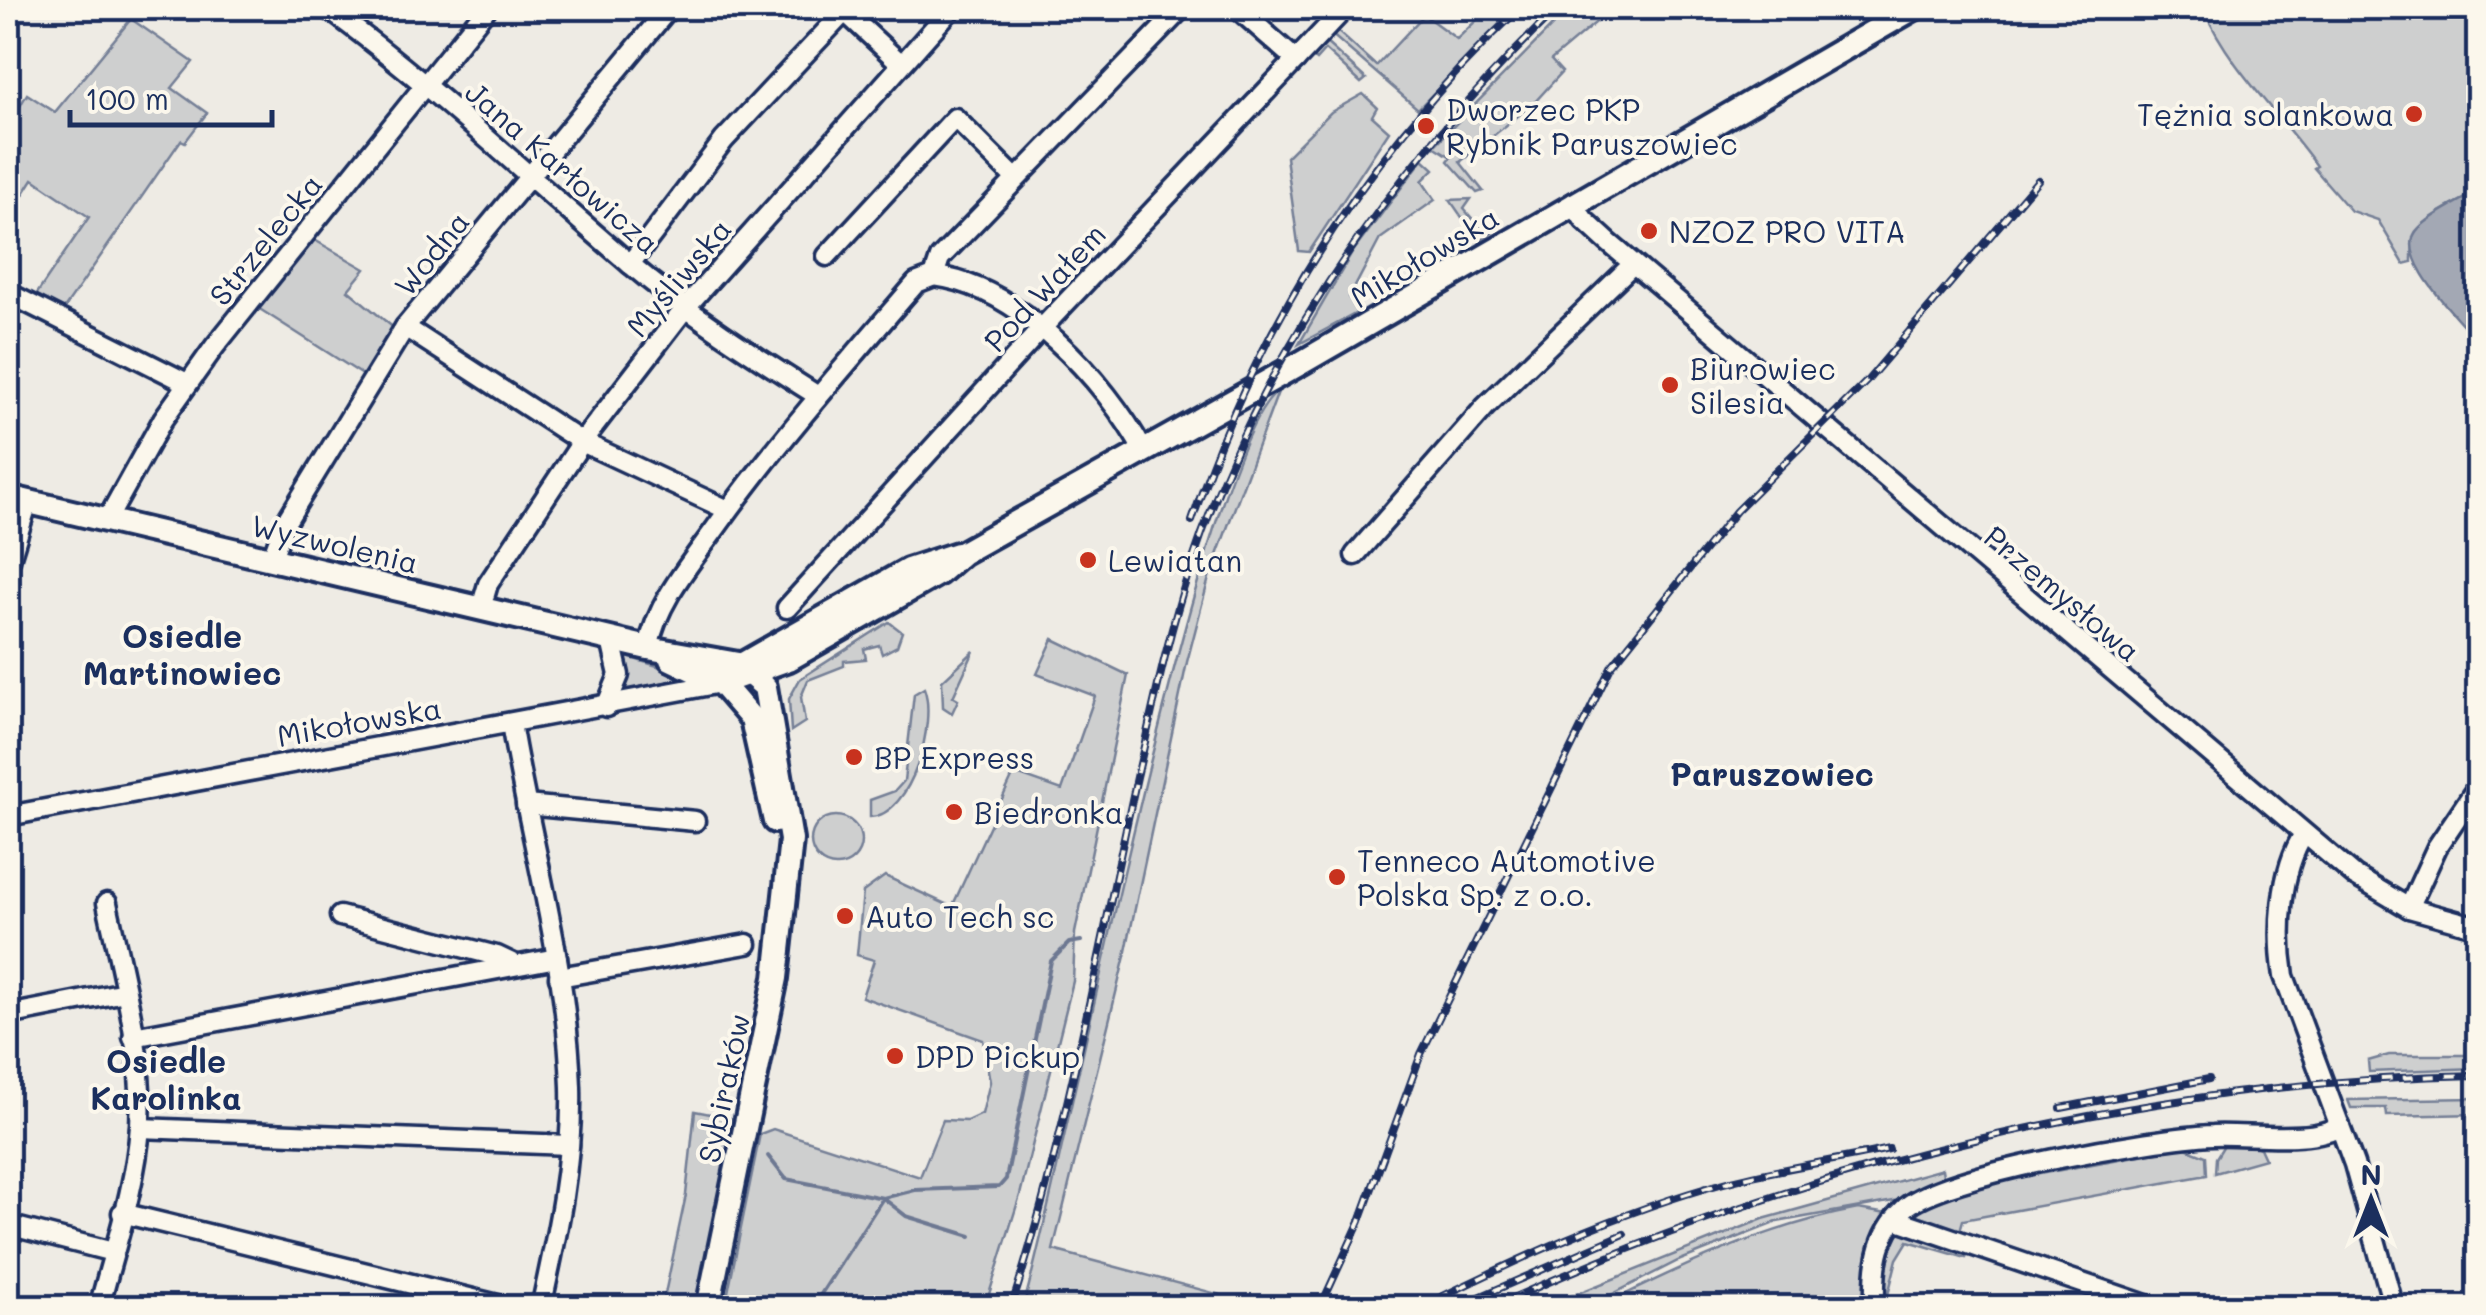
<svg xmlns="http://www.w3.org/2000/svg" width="2486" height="1315" font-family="Mali,sans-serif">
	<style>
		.green { fill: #cecfcf; stroke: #747f96; stroke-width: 2.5 }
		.water { fill: #a3a8b4; stroke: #6d7892; stroke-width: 2.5 }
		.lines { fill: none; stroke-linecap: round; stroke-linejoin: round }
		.stream { stroke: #6d7892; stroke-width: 4 }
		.minor-casing { stroke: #1b2f5e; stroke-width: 25 }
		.secondary-casing { stroke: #1b2f5e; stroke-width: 30 }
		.minor { stroke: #fbf7ec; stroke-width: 18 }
		.secondary { stroke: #fbf7ec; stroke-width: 22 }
		.rail-casing { stroke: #1b2f5e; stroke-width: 8 }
		.rail { stroke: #fbf7ec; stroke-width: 4; stroke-dasharray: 11; stroke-linecap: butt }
		.poi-dot { fill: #c8321e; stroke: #fbf7ec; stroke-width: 4 }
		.labels { text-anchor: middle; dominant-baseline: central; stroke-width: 8; stroke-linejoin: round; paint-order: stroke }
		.poi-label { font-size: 30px; fill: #1b2f5e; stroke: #fbf7ec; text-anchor: start }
		.street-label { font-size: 30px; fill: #1b2f5e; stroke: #fbf7ec }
		.neighbourhood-label { font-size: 32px; font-weight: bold; fill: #1b2f5e; stroke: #fbf7ec }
	</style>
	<rect width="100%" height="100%" fill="#eeebe4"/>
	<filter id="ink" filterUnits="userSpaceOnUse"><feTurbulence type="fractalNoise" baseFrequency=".01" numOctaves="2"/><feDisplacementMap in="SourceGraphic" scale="20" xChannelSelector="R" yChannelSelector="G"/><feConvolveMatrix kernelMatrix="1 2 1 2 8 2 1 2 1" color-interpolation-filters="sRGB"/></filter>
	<g filter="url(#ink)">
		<g class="green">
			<path d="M1489,8H1518L1418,109L1330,33L1335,29L1376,66L1424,15L1457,39Z"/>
			<path d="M1570,8H1613L1551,60L1562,72L1533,104L1460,162L1483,191L1477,193L1448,161L1451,157L1434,146Z"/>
			<path d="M2203,8H2478V191C2446,211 2410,219 2412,262L2404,264L2378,220L2351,211L2314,168L2317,166C2279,113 2229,68 2203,8Z"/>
			<path d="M131,19L193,62L172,88L207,113L185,142L181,140L64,309L36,295L89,217L33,179L14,209L8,206V127L27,94L55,112Z"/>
			<path d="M1323,40L1366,79L1361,83L1325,50L1316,60L1310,55Z"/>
			<path d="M1363,94L1377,107L1372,116L1389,131L1309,252L1299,251L1286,157L1331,112Z"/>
			<path d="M1423,159L1434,169L1422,181L1435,200L1380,239L1349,298L1362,310L1299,344L1352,253Z"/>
			<path d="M1471,199L1464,209L1483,231L1490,225L1492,233L1479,242L1450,200Z"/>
			<path d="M311,238L365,269L348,290L395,329L366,377L258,308Z"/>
			<path d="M1278,392L1210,574L1187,662L1125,956L1053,1250L1221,1295L1217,1307H1023C1063,1175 1202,438 1278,392Z"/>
			<path d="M889,622L902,632L897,646L882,654L879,645L864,649L866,659L844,661V666L808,680L801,697L805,722L791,731L789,699L800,679Z"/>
			<path d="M1053,639L1128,675L1075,933L1073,981L1020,1195L985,1307H725L760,1134L773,1129L920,1177L943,1120L967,1121L982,1114L990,1082L983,1040L862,997L874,960L857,955L863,892L885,876L952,907L1014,773L1062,790L1095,696L1037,674Z"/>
			<path d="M974,651L953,697L958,700L952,713L943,707L942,681Z"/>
			<path d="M624,656L691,676L619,693Z"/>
			<path d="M924,688C937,721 912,816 870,817V800L895,791L904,781L914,694Z"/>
			<circle cx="836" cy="841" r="25"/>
			<path d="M2389,1055H2478V1068L2369,1072L2368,1061Z"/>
			<path d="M2478,1098V1114L2387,1116L2386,1108H2351L2348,1100Z"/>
			<path d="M695,1111L731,1118L736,1129L697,1307L662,1308L686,1195Z"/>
			<path d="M2250,1144L2260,1148L2265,1159L2215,1173L2216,1158L2224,1145Z"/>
			<path d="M2183,1147L2206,1156L2207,1175L1963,1220L1959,1234L1911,1219L1908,1211L1975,1186Z"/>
			<path d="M1942,1169L1944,1182L1905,1199L1777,1222L1678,1261L1587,1307L1541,1308L1763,1219Z"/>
			<path d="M1858,1209L1887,1214L1879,1232L1869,1307L1598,1308C1681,1266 1766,1226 1858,1209Z"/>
			<path d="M1900,1229L1969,1253L1966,1258L1908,1241L1897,1259L1885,1307H1880L1882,1250Z"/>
		</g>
		<path class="water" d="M2478,191V342C2460,319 2390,255 2419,228C2434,213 2460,202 2478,191Z"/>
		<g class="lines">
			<g class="stream">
				<path d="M768,1156L786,1179L883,1198L906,1216L971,1236"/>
				<path d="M812,1308L883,1198L915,1190L999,1187L1006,1179L1051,961L1069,943L1081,941"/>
			</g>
			<defs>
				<g id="minor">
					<path d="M327,8C434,86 529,178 630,264C689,314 753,355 818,396"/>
					<path d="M1237,8L1296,60"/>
					<path d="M844,11L899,62"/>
					<path d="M8,15L12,8"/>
					<path d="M1573,203L1584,220L1608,242L2355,876L2409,908L2478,927"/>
					<path d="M827,256L955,118L1015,178"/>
					<path d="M630,264L724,140L848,8"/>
					<path d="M934,276C1018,286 1105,379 1144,452"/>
					<path d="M8,293L187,383"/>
					<path d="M405,327L582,442L728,510"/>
					<path d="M107,520L163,419L215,346L487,8"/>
					<path d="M1355,555L1485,407L1633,264"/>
					<path d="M272,558L284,525L405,327L669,8"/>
					<path d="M8,566L28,501"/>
					<path d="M481,608L488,584L582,442L686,307L952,8"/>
					<path d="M787,608L1041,329L1345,8"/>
					<path d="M648,648C658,599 692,562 720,522C781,438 849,361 916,283L934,276L940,258L1182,8"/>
					<path d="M606,707L619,675L611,640"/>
					<path d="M511,723C531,844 567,964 571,1087C573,1162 557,1235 541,1308"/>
					<path d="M526,805L695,821"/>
					<path d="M8,816L721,683"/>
					<path d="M2304,834C2280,871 2277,933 2284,976L2354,1164L2394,1308"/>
					<path d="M2409,908L2437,847L2478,786"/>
					<path d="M340,916L497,956L516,965"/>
					<path d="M559,977L747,944"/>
					<path d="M8,1015L125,992"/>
					<path d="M133,1037L557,958"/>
					<path d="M140,1128L569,1145"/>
					<path d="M122,1213L510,1308"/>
					<path d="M1895,1219L2155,1308"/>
					<path d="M8,1225L113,1252"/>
					<path d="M99,1308C114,1249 136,1186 140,1126C144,1052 122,975 107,903"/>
					<path d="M1875,1308C1874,1271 1875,1236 1904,1209C1939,1174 2158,1137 2213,1135C2246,1133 2314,1144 2340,1125"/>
				</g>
				<g id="secondary">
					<path d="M8,497L648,648L738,664L765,687L791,840L776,978L708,1308"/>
					<path d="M671,659L721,683L752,719L775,821"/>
					<path d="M734,669L908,570L957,554"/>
					<path d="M721,683L789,659L939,573L962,553L1301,363L1914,8"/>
				</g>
			</defs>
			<use href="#minor" class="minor-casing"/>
			<use href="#secondary" class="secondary-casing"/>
			<use href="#minor" class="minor"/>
			<use href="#secondary" class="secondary"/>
			<defs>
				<g id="rail">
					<path d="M1192,521C1258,323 1369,150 1520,8"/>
					<path d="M2061,1108L2209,1079"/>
					<path d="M1011,1308C1067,1135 1098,954 1137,777C1153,708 1167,639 1189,571C1261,352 1393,167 1558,8"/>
					<path d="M1320,1308L1360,1221L1421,1054L1611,667L1736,511L1867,381L2038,180"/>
					<path d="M1419,1308C1517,1259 1618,1212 1724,1183C1779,1168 1835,1161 1889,1149"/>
					<path d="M1454,1308L1624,1234"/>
					<path d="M1491,1308C1797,1165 2141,1082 2478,1075"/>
				</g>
			</defs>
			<use href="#rail" class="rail-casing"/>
			<use href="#rail" class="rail"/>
		</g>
	</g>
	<g class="poi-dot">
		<circle cx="2414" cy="114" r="10"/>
		<circle cx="1426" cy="126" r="10"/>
		<circle cx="1649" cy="231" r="10"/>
		<circle cx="1670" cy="385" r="10"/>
		<circle cx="1088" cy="560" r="10"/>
		<circle cx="854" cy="757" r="10"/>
		<circle cx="954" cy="812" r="10"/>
		<circle cx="1337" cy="877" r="10"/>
		<circle cx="845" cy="916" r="10"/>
		<circle cx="895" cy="1056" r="10"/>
	</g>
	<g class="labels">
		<g class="poi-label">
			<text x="1446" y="109">Dworzec PKP<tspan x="1446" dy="34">Rybnik Paruszowiec</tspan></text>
			<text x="2394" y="114" text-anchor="end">Tężnia solankowa</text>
			<text x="1669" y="231">NZOZ PRO VITA</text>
			<text x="1690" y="368">Biurowiec<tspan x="1690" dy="34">Silesia</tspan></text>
			<text x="1108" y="560">Lewiatan</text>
			<text x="874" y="757">BP Express</text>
			<text x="974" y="812">Biedronka</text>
			<text x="1357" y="860">Tenneco Automotive<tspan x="1357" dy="34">Polska Sp. z o.o.</tspan></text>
			<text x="865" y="916">Auto Tech sc</text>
			<text x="915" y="1056">DPD Pickup</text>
		</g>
		<g class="street-label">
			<text transform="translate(563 167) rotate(41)">Jana Karłowicza</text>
			<text transform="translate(265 239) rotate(-51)">Strzelecka</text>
			<text transform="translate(431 253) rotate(-51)">Wodna</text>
			<text transform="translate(1424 256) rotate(-31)">Mikołowska</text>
			<text transform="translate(678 277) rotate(-50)">Myśliwska</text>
			<text transform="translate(1044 287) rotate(-47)">Pod Wałem</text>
			<text transform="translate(335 543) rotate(13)">Wyzwolenia</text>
			<text transform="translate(2063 593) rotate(40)">Przemysłowa</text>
			<text transform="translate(359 721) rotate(-10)">Mikołowska</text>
			<text transform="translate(723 1088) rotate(-78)">Sybiraków</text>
		</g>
		<g class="neighbourhood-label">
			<text x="182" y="635">Osiedle<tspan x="182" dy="37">Martinowiec</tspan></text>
			<text x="1772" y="773">Paruszowiec</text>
			<text x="166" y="1060">Osiedle<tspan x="166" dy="37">Karolinka</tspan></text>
		</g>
	</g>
	<rect width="2486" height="1315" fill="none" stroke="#fbf7ec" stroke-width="40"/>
	<rect x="20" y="20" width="2446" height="1275" fill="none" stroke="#1b2f5e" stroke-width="4" filter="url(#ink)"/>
	<g transform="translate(2371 1200)" stroke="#fbf7ec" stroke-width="8" paint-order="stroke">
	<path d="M0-8L18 38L0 25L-18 38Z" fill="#1b2f5e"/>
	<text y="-15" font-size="28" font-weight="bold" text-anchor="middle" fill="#1b2f5e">N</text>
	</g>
	<path d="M70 110v15h202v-15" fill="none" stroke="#1b2f5e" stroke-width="5"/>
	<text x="85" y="110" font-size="30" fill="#1b2f5e" stroke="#fbf7ec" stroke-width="8" paint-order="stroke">100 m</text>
</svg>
